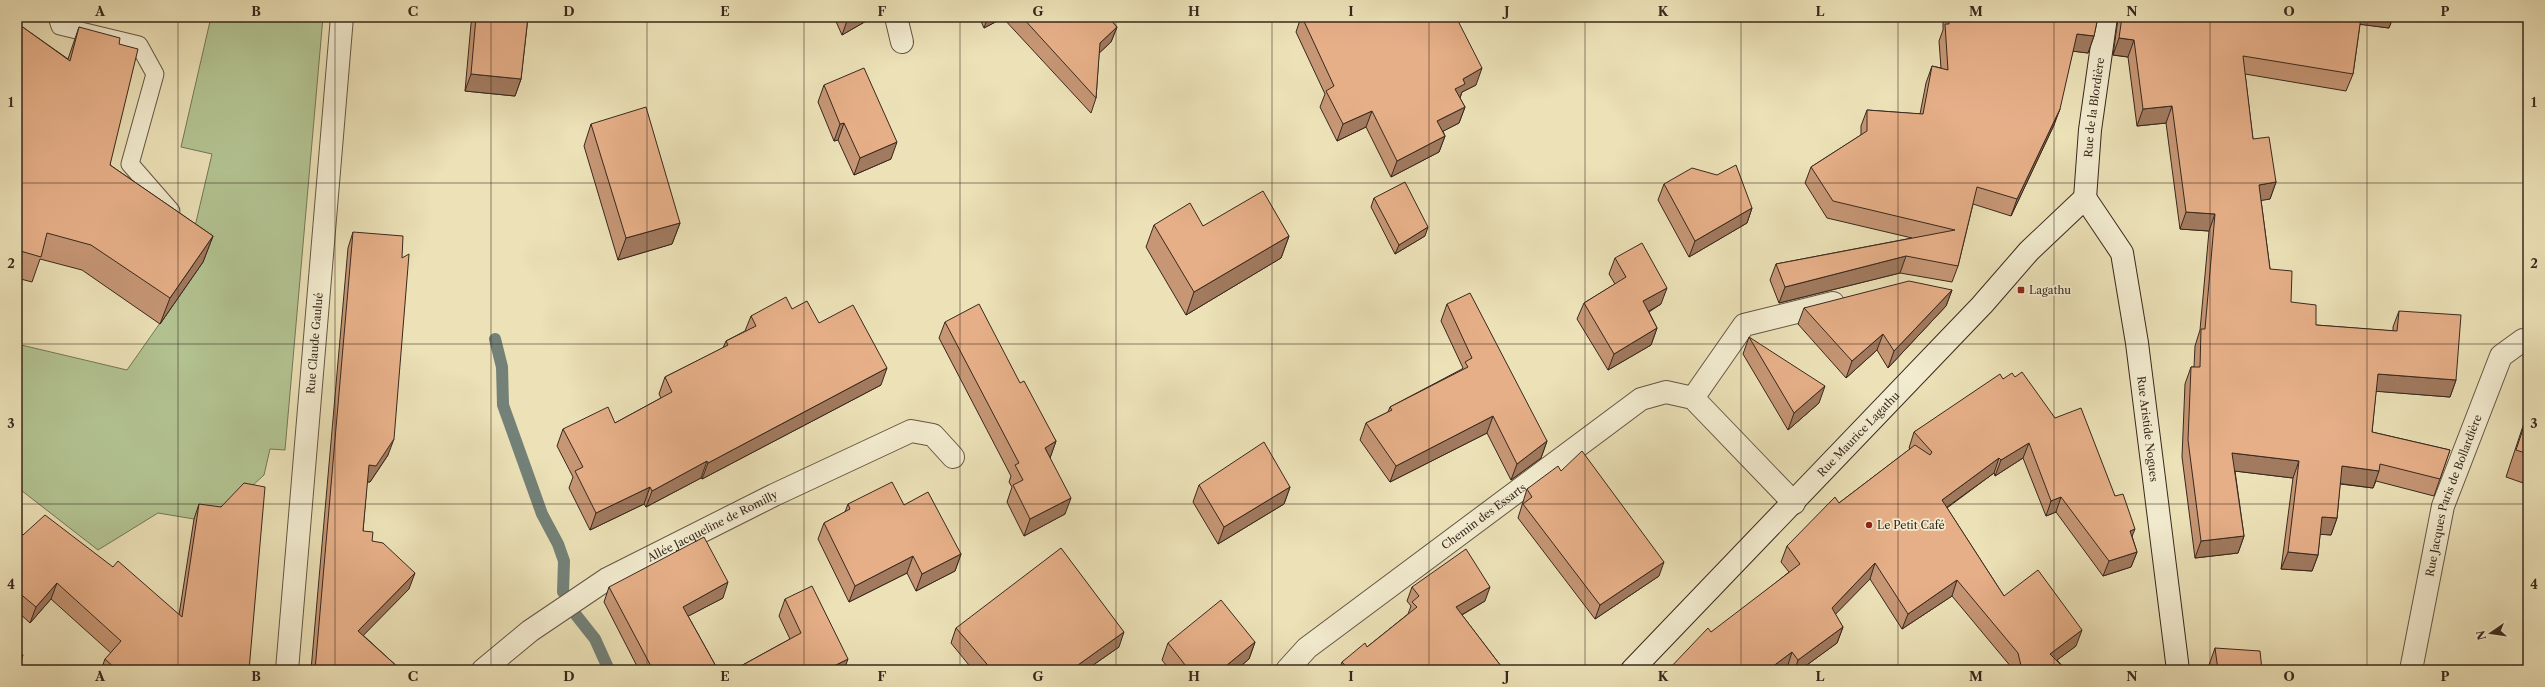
<svg xmlns="http://www.w3.org/2000/svg" width="2545" height="687" font-family="'Libre Caslon Text',serif">
	<style>
		.green { fill: #b3c492; stroke: #767658 }
		.lines { fill: none; stroke-linecap: round; stroke-linejoin: round }
		.stream { stroke: #738178; stroke-width: 12 }
		.lane-casing { stroke: #655644; stroke-width: 19 }
		.street-casing { stroke: #655644; stroke-width: 24 }
		.secondary-casing { stroke: #38281d; stroke-width: 24 }
		.lane { stroke: #f3ecd0; stroke-width: 17 }
		.street { stroke: #f3ecd0; stroke-width: 22 }
		.secondary { stroke: #f3ecd0; stroke-width: 22 }
		.wall { fill: #c69675; stroke: #38281d }
		.shaded-wall { fill: #a17a5f; stroke: #38281d }
		.building { fill: #e6af88; stroke: #38281d }
		.grid { fill: none; stroke: #38281d; stroke-width: 1; stroke-opacity: 0.55 }
		.poi-dot { fill: #8f2418; stroke: #f3ecd0; stroke-width: 1.5 }
		.labels { text-anchor: middle; dominant-baseline: central; stroke-width: 3.5; stroke-linejoin: round; paint-order: stroke }
		.street-label { font-size: 11px; fill: #38281d; stroke: #f3ecd0 }
		.poi-label { font-size: 11px; fill: #38281d; stroke: #f3ecd0; text-anchor: start }
		.neatline { fill: none; stroke: #38281d; stroke-width: 1.5 }
		.grid-label { font-size: 13px; text-anchor: middle; font-weight: bold; fill: #38281d }
	</style>
	<rect width="100%" height="100%" fill="#ece1b7"/>
	<filter id="stains"><feTurbulence type="fractalNoise" baseFrequency=".005" numOctaves="4"/><feColorMatrix values="0 0 0 0 .2 0 0 0 0 .09 0 0 0 0 .02 0 0 0 .5 -.17"/></filter>
	<radialGradient id="worn" r=".72"><stop offset=".6" stop-color="#630" stop-opacity="0"/><stop offset="1" stop-color="#630" stop-opacity=".3"/></radialGradient>
	<path class="green" d="M211,17H323L285,450L270,449L264,475L238,499L194,519L158,513L98,550L17,487V344L127,370L203,262L189,252L212,154L181,147Z"/>
	<g class="lines">
		<g class="stream">
			<path d="M495,339L502,367L503,405L542,514L558,544L564,561L563,592"/>
			<path d="M576,615L595,639L609,670"/>
		</g>
		<defs>
			<path id="lane" d="M57,17L60,26L139,45L155,74L130,164L171,211"/>
			<g id="street">
				<path d="M896,17L902,42"/>
				<path d="M1693,398L1744,325L1833,303"/>
				<path id="s1" d="M287,670L342,17"/>
				<path id="s2" d="M483,670L530,631L607,579L774,495L911,431L933,435L953,457"/>
				<path id="s3" d="M1287,670L1307,648L1641,399L1666,392L1693,398L1794,503"/>
				<path id="s4" d="M2411,670L2443,506L2501,356L2523,340L2528,341"/>
			</g>
			<g id="secondary">
				<path id="s5" d="M2085,198L2122,253L2137,343L2178,670"/>
				<path id="s6" d="M2085,198L2090,130L2106,17"/>
				<path id="s7" d="M1632,670L1982,305L2029,251L2085,198"/>
			</g>
		</defs>
		<use href="#lane" class="lane-casing"/>
		<use href="#street" class="street-casing"/>
		<use href="#secondary" class="secondary-casing"/>
		<use href="#lane" class="lane"/>
		<use href="#street" class="street"/>
		<use href="#secondary" class="secondary"/>
	</g>
	<g class="wall">
		<path d="M474,17H528L521,79L515,96L465,91L471,24Z"/>
		<path d="M834,17H869L868,20L842,35Z"/>
		<path d="M979,17H1108L1117,27L1111,42L1099,53L1096,98L1091,113L1003,18L984,28Z"/>
		<path d="M1301,17H1456L1476,85L1462,92L1460,98L1465,107L1459,123L1443,131L1445,136L1439,152L1391,177L1366,127L1337,141L1320,107L1325,94L1296,32Z"/>
		<path d="M1943,17H2098L2094,36L2088,53L2073,51L2054,125L2011,216L1973,204L1958,266L1952,282L1900,273L1779,303L1770,280L1776,264L1912,238L1827,218L1805,183L1811,167L1861,135V126L1867,110L1920,114L1926,83L1932,66L1941,68L1939,41L1943,30Z"/>
		<path d="M2118,17H2393L2389,28L2360,24L2353,74L2346,91L2245,74L2253,139L2276,182L2270,199L2261,200L2270,269L2291,302L2316,325L2393,331V327L2399,311L2456,380L2450,397L2376,391L2372,432L2450,450L2434,496L2376,481L2373,488L2340,484L2337,518L2331,535L2320,534L2318,555L2312,571L2281,569L2293,478L2235,471L2244,536L2238,553L2195,558L2182,457L2185,384L2191,367H2194L2195,346L2200,330L2209,231L2180,229L2166,123L2137,126L2128,57L2113,55L2118,19Z"/>
		<path d="M17,23L68,59L79,27L119,44L110,165L213,236L203,262L160,324L82,270L40,259L32,282L17,278Z"/>
		<path d="M824,85L891,159L854,175L838,140L834,141L818,102Z"/>
		<path d="M591,124L680,223L672,244L618,260L584,146Z"/>
		<path d="M1664,184L1752,208L1747,223L1689,257L1658,200Z"/>
		<path d="M1374,198L1425,236L1395,254L1371,207Z"/>
		<path d="M1154,225L1203,226L1289,236L1281,258L1186,315L1146,247Z"/>
		<path d="M353,232L388,455L370,482H367L363,531L372,541L409,589L363,635L401,670H311L348,248Z"/>
		<path d="M1615,258L1661,304L1649,312L1657,328L1651,345L1608,370L1577,319L1584,303L1615,284L1609,274Z"/>
		<path d="M1952,290L1946,306L1888,368L1877,350L1846,378L1798,324L1804,308Z"/>
		<path d="M1447,304L1547,441L1541,458L1511,480L1487,433L1390,482L1360,440L1366,423L1388,412L1390,407L1462,369L1463,368L1441,321Z"/>
		<path d="M792,309L819,323L881,385L702,479L701,478L646,507L644,504L590,530L569,488L573,477L557,446L563,429L615,423L661,398L659,394L665,377L723,348L726,341L745,331L751,316Z"/>
		<path d="M945,322L1020,383L1056,441L1050,458L1065,514L1024,536L1007,502L1012,487L1009,482L1011,476L939,338Z"/>
		<path d="M1749,337L1819,403L1788,430L1743,354Z"/>
		<path d="M2015,377L2055,418L2115,496L2132,536L2137,552L2131,567L2103,576L2056,512L2046,516L2023,458L1995,476L1994,473L1947,508L2004,596L2076,646L2057,660L2066,670H2012V668L1952,596L1902,629L1870,579L1835,614L1843,627L1837,643L1800,670H1788L1787,668L1783,670H1668L1789,572L1781,562L1787,546L1839,503L1910,449L1909,448L1914,432L2003,379Z"/>
		<path d="M2528,411V494L2523,492L2526,484L2506,477Z"/>
		<path d="M1561,471L1659,576L1595,619L1518,518L1527,489Z"/>
		<path d="M1199,485L1290,487L1284,504L1218,544L1193,502Z"/>
		<path d="M199,504L249,670H101L105,659L111,653L51,599L30,623L17,611V530L23,535L113,567L179,615L194,519Z"/>
		<path d="M848,504L904,505L961,554L955,571L916,591L907,573L849,602L818,539L824,523L845,512Z"/>
		<path d="M609,587L723,598L688,616L718,670H639L604,602Z"/>
		<path d="M1412,587L1485,601L1462,615L1504,670H1339L1342,662L1367,647L1408,614L1411,606L1407,601Z"/>
		<path d="M785,599L844,670H738L739,667L790,639L779,616Z"/>
		<path d="M956,628L1119,647L1086,670H973L951,643Z"/>
		<path d="M1255,642L1249,659L1236,670H1170L1162,660L1168,643Z"/>
		<path d="M2215,648L2262,670H2210L2209,665Z"/>
	</g>
	<g class="shaded-wall">
		<path d="M849,17H869L868,20L842,35L848,18Z"/>
		<path d="M988,17H1004L1003,18L984,28Z"/>
		<path d="M2359,17H2393L2389,28L2357,24Z"/>
		<path d="M1117,27L1111,42L1094,58L1100,43Z"/>
		<path d="M2077,34L2094,36L2088,53L2071,51Z"/>
		<path d="M2119,38L2134,40L2128,57L2113,55Z"/>
		<path d="M1482,68L1476,85L1462,92L1459,100L1455,89L1463,79Z"/>
		<path d="M471,74L521,79L515,96L465,91Z"/>
		<path d="M2172,106L2166,123L2137,126L2143,109Z"/>
		<path d="M1465,107L1459,123L1432,137L1437,121Z"/>
		<path d="M2060,109L2054,125L2011,216L2017,199Z"/>
		<path d="M1372,111L1366,127L1337,141L1343,124Z"/>
		<path d="M844,123L838,140L834,141L840,124Z"/>
		<path d="M1445,136L1439,152L1391,177L1397,161Z"/>
		<path d="M897,142L891,159L854,175L860,158Z"/>
		<path d="M2276,182L2270,199L2253,202L2259,185Z"/>
		<path d="M1752,208L1747,223L1689,257L1695,241Z"/>
		<path d="M2186,212L2215,214L2209,231L2180,229Z"/>
		<path d="M680,223L672,244L618,260L626,238Z"/>
		<path d="M1428,227L1425,236L1395,254L1399,245Z"/>
		<path d="M213,236L203,262L160,324L170,298Z"/>
		<path d="M1289,236L1281,258L1186,315L1194,292Z"/>
		<path d="M1906,256L1900,273L1779,303L1785,287Z"/>
		<path d="M1667,288L1661,304L1637,318L1643,301Z"/>
		<path d="M1952,290L1946,306L1888,368L1894,351Z"/>
		<path d="M1657,328L1651,345L1608,370L1614,354Z"/>
		<path d="M1883,334L1877,350L1846,378L1852,361Z"/>
		<path d="M887,368L881,385L702,479L708,463Z"/>
		<path d="M2378,374L2456,380L2450,397L2372,391Z"/>
		<path d="M1825,386L1819,403L1788,430L1794,413Z"/>
		<path d="M1493,416L1487,433L1390,482L1396,466Z"/>
		<path d="M394,439L388,455L370,482L363,481L369,465Z"/>
		<path d="M1056,441L1050,458L1045,448Z"/>
		<path d="M1547,441L1541,458L1511,480L1517,464Z"/>
		<path d="M2029,443L2023,458L1995,476L2001,460Z"/>
		<path d="M2232,453L2299,461L2293,478L2226,470Z"/>
		<path d="M1999,458L1994,473L1936,515L1942,500Z"/>
		<path d="M707,461L701,478L646,507L652,491Z"/>
		<path d="M2342,466L2379,471L2373,488L2336,483Z"/>
		<path d="M650,487L644,504L590,530L596,513Z"/>
		<path d="M1290,487L1284,504L1218,544L1224,527Z"/>
		<path d="M2061,497L2056,512L2046,516L2051,501Z"/>
		<path d="M1071,498L1065,514L1024,536L1030,519Z"/>
		<path d="M2322,517L2337,518L2331,535L2316,534Z"/>
		<path d="M2135,529L2129,544L2130,531Z"/>
		<path d="M2244,536L2238,553L2195,558L2201,541Z"/>
		<path d="M2137,552L2131,567L2103,576L2109,561Z"/>
		<path d="M2288,552L2318,555L2312,571L2281,569Z"/>
		<path d="M961,554L955,571L916,591L922,574Z"/>
		<path d="M913,556L907,573L849,602L855,586Z"/>
		<path d="M1664,562L1659,576L1595,619L1600,605Z"/>
		<path d="M1875,563L1870,579L1826,624L1832,608Z"/>
		<path d="M415,573L409,589L352,647L358,631Z"/>
		<path d="M1957,580L1952,596L1902,629L1908,614Z"/>
		<path d="M728,582L723,598L677,622L683,607Z"/>
		<path d="M57,583L51,599L30,623L36,607Z"/>
		<path d="M1490,587L1485,601L1451,621L1456,607Z"/>
		<path d="M1843,627L1837,643L1800,670H1795L1798,660Z"/>
		<path d="M2082,630L2076,646L2045,669L2050,654Z"/>
		<path d="M1124,632L1119,647L1086,670H1071Z"/>
		<path d="M1255,642L1249,659L1236,670H1221Z"/>
		<path d="M1792,652L1787,668L1783,670H1768Z"/>
		<path d="M23,655L18,670H17V661Z"/>
		<path d="M848,659L844,670H826Z"/>
		<path d="M1006,666L1005,670H1001Z"/>
	</g>
	<g class="building">
		<path d="M476,17H528L521,79L471,74Z"/>
		<path d="M1022,17H1108L1117,27L1100,43L1096,98Z"/>
		<path d="M1302,17H1456L1482,68L1463,79L1465,84L1455,89L1465,107L1437,121L1445,136L1397,161L1372,111L1343,124L1326,91L1334,86Z"/>
		<path d="M1949,17H2098L2094,36L2077,34L2060,109L2017,199L1977,187L1958,266L1906,256L1785,287L1776,264L1955,230L1833,201L1811,167L1867,131V110L1923,114L1932,66L1948,70L1945,24H1949Z"/>
		<path d="M2122,17H2361L2353,74L2243,56L2253,139L2269,137L2276,182L2259,185L2270,269L2292,271L2291,302L2316,305V325L2397,331L2399,311L2461,315L2456,380L2378,374L2372,432L2450,450L2440,479L2380,464L2379,471L2342,466L2337,518L2322,517L2318,555L2288,552L2299,461L2232,453L2244,536L2201,541L2188,440L2191,367H2200L2201,329H2205L2215,214L2186,212L2172,106L2143,109L2134,40L2119,38Z"/>
		<path d="M17,23L70,61L79,27L120,38L119,44L138,49L110,165L213,236L170,298L91,245L47,233L41,257L17,250Z"/>
		<path d="M864,68L897,142L860,158L844,123L840,124L824,85Z"/>
		<path d="M646,107L680,223L626,238L591,124Z"/>
		<path d="M1736,165L1752,208L1695,241L1664,184L1692,168L1717,175Z"/>
		<path d="M1405,182L1428,227L1399,245L1374,198Z"/>
		<path d="M1263,191L1289,236L1194,292L1154,225L1190,203L1203,226Z"/>
		<path d="M353,232L403,236L402,258L409,254L394,439L376,466L369,465L363,531L373,532L372,541L383,543L415,573L358,631L401,670H315Z"/>
		<path d="M1642,243L1667,288L1643,301L1657,328L1614,354L1584,303L1626,277L1615,258Z"/>
		<path d="M1909,281L1952,290L1894,351L1883,334L1852,361L1804,308Z"/>
		<path d="M1470,293L1547,441L1517,464L1493,416L1396,466L1366,423L1392,410L1390,407L1468,367L1465,362L1472,358L1447,304Z"/>
		<path d="M786,297L792,309L807,301L819,323L853,305L887,368L708,463L707,461L652,491L650,487L596,513L575,471L583,467L563,429L608,407L615,423L672,392L665,377L728,345L726,341L756,326L751,316Z"/>
		<path d="M979,304L1020,383L1024,381L1056,441L1045,448L1071,498L1030,519L1013,485L1023,480L1015,465L1019,463L945,322Z"/>
		<path d="M1749,337L1825,386L1794,413Z"/>
		<path d="M2022,372L2055,418L2081,408L2115,496L2123,494L2135,529L2130,531L2137,552L2109,561L2061,497L2051,501L2029,443L2001,460L1999,458L1942,500L2004,596L2038,570L2082,630L2050,654L2066,670H2022L2018,653L1957,580L1908,614L1875,563L1832,608L1843,627L1798,660L1792,652L1768,670H1668L1708,628L1711,632L1800,564L1787,546L1835,497L1839,503L1915,445L1930,455L1932,452L1914,432L2000,374L2003,379L2012,373L2015,377Z"/>
		<path d="M2528,414V454L2516,450Z"/>
		<path d="M1264,442L1290,487L1224,527L1199,485Z"/>
		<path d="M1582,451L1664,562L1600,605L1523,504L1532,497L1527,489L1558,466L1561,471Z"/>
		<path d="M892,482L904,505L928,492L961,554L922,574L913,556L855,586L824,523L850,509L848,504Z"/>
		<path d="M244,483L265,487L249,670H117L105,659L121,641L57,583L36,607L17,591V530L23,535L45,515L113,567L118,561L182,617L199,504L221,507Z"/>
		<path d="M704,537L728,582L683,607L718,670H653L609,587Z"/>
		<path d="M1061,548L1124,632L1071,670H1009L1006,666L1001,670H992L956,628Z"/>
		<path d="M1466,549L1490,587L1456,607L1504,670H1349L1342,662L1365,643L1367,647L1417,607L1412,602L1419,596L1412,587Z"/>
		<path d="M812,586L848,659L826,670H740L739,667L801,633L785,599Z"/>
		<path d="M1221,600L1255,642L1221,670H1189L1168,643Z"/>
		<path d="M2215,648L2260,651L2262,670H2218Z"/>
		<path d="M17,649L23,655L17,661Z"/>
	</g>
	<path class="grid" d="M178,17V670M335,17V670M491,17V670M647,17V670M804,17V670M960,17V670M1116,17V670M1272,17V670M1429,17V670M1585,17V670M1741,17V670M1898,17V670M2054,17V670M2210,17V670M2367,17V670M17,183H2528M17,344H2528M17,504H2528"/>
	<g class="poi-dot">
		<rect x="2017" y="286" width="8" height="8" rx="2"/>
		<circle cx="1869" cy="525" r="4"/>
	</g>
	<g class="labels">
		<g class="street-label">
			<text stroke="none"><textPath href="#s6" startOffset="91">Rue de la Blordière</textPath></text>
			<text stroke="none"><textPath href="#s1" startOffset="328">Rue Claude Gaulué</textPath></text>
			<text stroke="none"><textPath href="#s5" startOffset="244">Rue Aristide Nogues</textPath></text>
			<text stroke="none"><textPath href="#s7" startOffset="327">Rue Maurice Lagathu</textPath></text>
			<text stroke="none"><textPath href="#s4" startOffset="180">Rue Jacques Paris de Bollardière</textPath></text>
			<text stroke="none"><textPath href="#s3" startOffset="250">Chemin des Essarts</textPath></text>
			<text stroke="none"><textPath href="#s2" startOffset="272">Allée Jacqueline de Romilly</textPath></text>
		</g>
		<g class="poi-label">
			<text x="2029" y="290">Lagathu</text>
			<text x="1877" y="525">Le Petit Café</text>
		</g>
	</g>
	<rect width="2545" height="687" fill="none" stroke="#ece1b7" stroke-width="44"/>
	<g transform="translate(2491 633) rotate(257)" stroke="#f3ecd0" stroke-width="3" paint-order="stroke">
	<path d="M0-3L7 15L0 10L-7 15Z" fill="#38281d"/>
	<text y="-6" font-size="11" font-weight="bold" text-anchor="middle" fill="#38281d">N</text>
	</g>
	<rect x="22" y="22" width="2501" height="643" class="neatline"/>
	<g class="grid-label">
		<text x="100" y="16">A</text>
		<text x="256" y="16">B</text>
		<text x="413" y="16">C</text>
		<text x="569" y="16">D</text>
		<text x="725" y="16">E</text>
		<text x="882" y="16">F</text>
		<text x="1038" y="16">G</text>
		<text x="1194" y="16">H</text>
		<text x="1351" y="16">I</text>
		<text x="1507" y="16">J</text>
		<text x="1663" y="16">K</text>
		<text x="1820" y="16">L</text>
		<text x="1976" y="16">M</text>
		<text x="2132" y="16">N</text>
		<text x="2289" y="16">O</text>
		<text x="2445" y="16">P</text>
		<text x="11" y="107">1</text>
		<text x="2534" y="107">1</text>
		<text x="11" y="268">2</text>
		<text x="2534" y="268">2</text>
		<text x="11" y="428">3</text>
		<text x="2534" y="428">3</text>
		<text x="11" y="589">4</text>
		<text x="2534" y="589">4</text>
		<text x="100" y="681">A</text>
		<text x="256" y="681">B</text>
		<text x="413" y="681">C</text>
		<text x="569" y="681">D</text>
		<text x="725" y="681">E</text>
		<text x="882" y="681">F</text>
		<text x="1038" y="681">G</text>
		<text x="1194" y="681">H</text>
		<text x="1351" y="681">I</text>
		<text x="1507" y="681">J</text>
		<text x="1663" y="681">K</text>
		<text x="1820" y="681">L</text>
		<text x="1976" y="681">M</text>
		<text x="2132" y="681">N</text>
		<text x="2289" y="681">O</text>
		<text x="2445" y="681">P</text>
	</g>
	<rect width="100%" height="100%" filter="url(#stains)"/>
	<rect width="100%" height="100%" fill="url(#worn)"/>
</svg>
